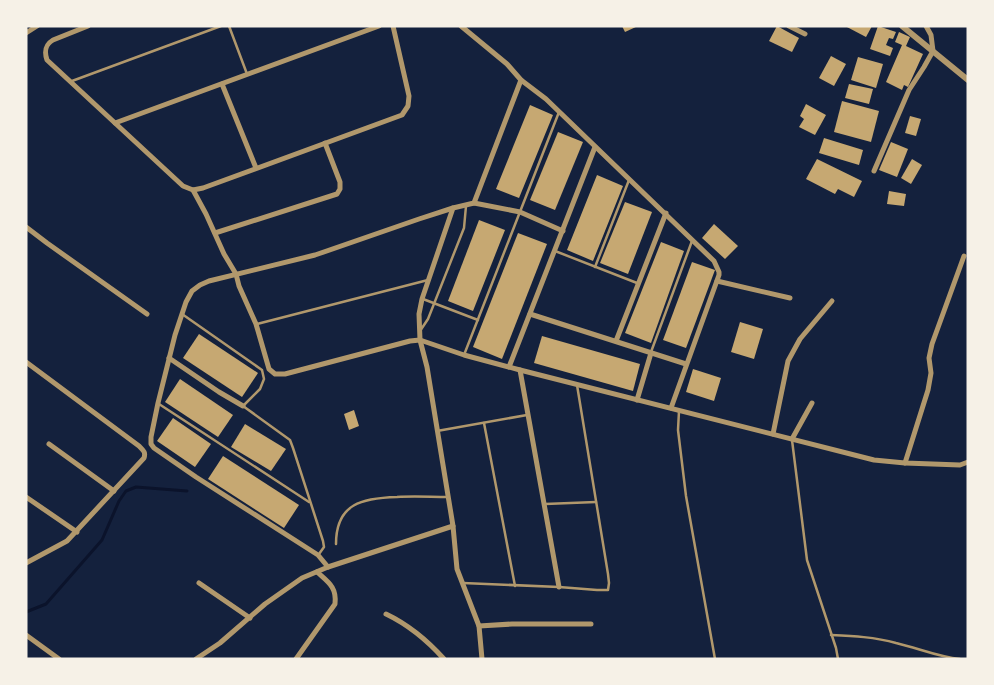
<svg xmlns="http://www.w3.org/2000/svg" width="994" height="685" font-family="'Nunito Sans',sans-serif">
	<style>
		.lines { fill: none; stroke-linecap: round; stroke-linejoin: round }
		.stream { stroke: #0b132b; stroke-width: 3 }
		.building { fill: #c6a872 }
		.service { stroke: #b1986c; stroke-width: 2.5 }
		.minor { stroke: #b1986c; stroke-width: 5 }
		.tertiary { stroke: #b1986c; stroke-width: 6 }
	</style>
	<rect width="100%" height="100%" fill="#14213d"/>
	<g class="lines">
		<path class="stream" d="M26,612L46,604L102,540L119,501L126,491L136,487L187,491"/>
	</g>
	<g class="building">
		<path d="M622,26H638L625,32Z"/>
		<path d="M777,26L799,38L792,52L769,41Z"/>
		<path d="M845,26H872L866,37Z"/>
		<path d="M878,26L896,32L893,39L889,38L886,45L893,48L890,56L870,49Z"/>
		<path d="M899,32L910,37L906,46L923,54L908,87L904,85L902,90L886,82L902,45L895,42Z"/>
		<path d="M831,56L846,64L834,86L819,78Z"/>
		<path d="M858,57L883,64L876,88L851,80Z"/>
		<path d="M849,84L873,89L869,104L845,98Z"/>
		<path d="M842,101L879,111L871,142L834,132Z"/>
		<path d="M806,104L826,115L815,135L799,127L804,119L800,116Z"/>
		<path d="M530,105L553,115L519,198L496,189Z"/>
		<path d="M910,116L921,119L916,136L905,133Z"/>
		<path d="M558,132L583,142L555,210L530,200Z"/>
		<path d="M824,138L863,150L859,165L819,153Z"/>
		<path d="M891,142L908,149L897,177L879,170Z"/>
		<path d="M817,159L862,181L854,197L838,189L835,194L806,179Z"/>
		<path d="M912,159L922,165L911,184L901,178Z"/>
		<path d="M597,175L623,186L593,261L567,250Z"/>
		<path d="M889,191L906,194L904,206L887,204Z"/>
		<path d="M625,202L652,212L628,274L600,263Z"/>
		<path d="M479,220L505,230L473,311L448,301Z"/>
		<path d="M714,224L738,246L725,259L702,238Z"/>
		<path d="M518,233L547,244L502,359L473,347Z"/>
		<path d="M661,242L684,251L651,343L625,333Z"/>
		<path d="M692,262L715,270L686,348L663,340Z"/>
		<path d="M740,322L763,329L754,359L731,352Z"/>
		<path d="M199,334L258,373L242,397L183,358Z"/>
		<path d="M542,336L640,364L633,391L534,363Z"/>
		<path d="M693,369L721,378L714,401L686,392Z"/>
		<path d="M180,379L233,415L218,437L165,402Z"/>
		<path d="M354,410L359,426L349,430L344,414Z"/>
		<path d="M173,418L211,444L195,467L157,441Z"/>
		<path d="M245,424L286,449L271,471L231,447Z"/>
		<path d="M223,456L299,505L284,528L208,479Z"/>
	</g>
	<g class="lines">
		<g class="service">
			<path d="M229,26L247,74"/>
			<path d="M72,81L221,26"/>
			<path d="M555,251L637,283"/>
			<path d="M595,267L629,180"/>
			<path d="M423,299L478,320"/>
			<path d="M182,314L262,370L264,379L260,389L243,406L290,440L293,448L323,541L324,547L319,554"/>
			<path d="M257,324L428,280"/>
			<path d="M420,331L428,319L464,228L466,206"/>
			<path d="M651,352L692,241"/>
			<path d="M464,355L559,112"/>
			<path d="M159,404L309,502"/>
			<path d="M679,411L678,430L686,496L715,659"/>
			<path d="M484,423L515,586"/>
			<path d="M437,431L527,415"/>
			<path d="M792,440L807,560L836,648L838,659"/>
			<path d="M545,504L596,502"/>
			<path d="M336,544C336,503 363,498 397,497C414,496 431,497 448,497"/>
			<path d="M463,583L559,587L597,590H608L609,583L608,574L577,385"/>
			<path d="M831,635C853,636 875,637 896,643C918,648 938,657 960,659"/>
		</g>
		<g class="minor">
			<path d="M88,26L53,40C45,45 44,51 47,60L183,186L193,190L203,188L402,115L408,106L409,96L393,26"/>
			<path d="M461,26L507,64L521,80L546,99L714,261L719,272V275L671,408"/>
			<path d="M789,26L805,34"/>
			<path d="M26,33L37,26"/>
			<path d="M222,84L256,168"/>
			<path d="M115,123L379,26"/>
			<path d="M874,171L909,90L924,67L933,51L931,35L926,26"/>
			<path d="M193,190L206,214L224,254L236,274L239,286L256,324L269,369L275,374H285L410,341L420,340L464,355L520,370L874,460L905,463L960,465L968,462"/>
			<path d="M474,203L520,212L563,231"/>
			<path d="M26,227L47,243L147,314"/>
			<path d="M215,233L337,194L340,189V182L325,143"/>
			<path d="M717,281L790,298"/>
			<path d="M530,314L686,364"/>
			<path d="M616,341L666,213"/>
			<path d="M169,358L219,392L243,406"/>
			<path d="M26,362L139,446C143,450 146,452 144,458L67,541L26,563"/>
			<path d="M509,367L595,147"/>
			<path d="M520,370L559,587"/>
			<path d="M637,400L651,353"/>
			<path d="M773,434L788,361L800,339L832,301"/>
			<path d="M792,439L812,403"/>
			<path d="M49,444L114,491"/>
			<path d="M905,463L928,390L931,373L929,358L932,344L964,256"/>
			<path d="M26,497L77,532"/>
			<path d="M328,567L318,555L196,477L154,448L151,444V437L158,403L175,335L186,302L192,291L200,285L209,281L315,255L419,219L453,208"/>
			<path d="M199,583L250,618"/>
			<path d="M386,614C409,625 427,640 444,659"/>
			<path d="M479,626L512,624H591"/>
			<path d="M26,635L59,659"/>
			<path d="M196,659L220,643L265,604L302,578L328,567L453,526"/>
			<path d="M296,659L335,604C337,587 328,582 317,572"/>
			<path d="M482,659L479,626L457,569L453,526L427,367L420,340L419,314L422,299L453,208L474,203L521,80"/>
		</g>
		<path class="tertiary" d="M902,26L968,80"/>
	</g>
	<rect width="994" height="685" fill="none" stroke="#f6f1e7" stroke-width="55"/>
</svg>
